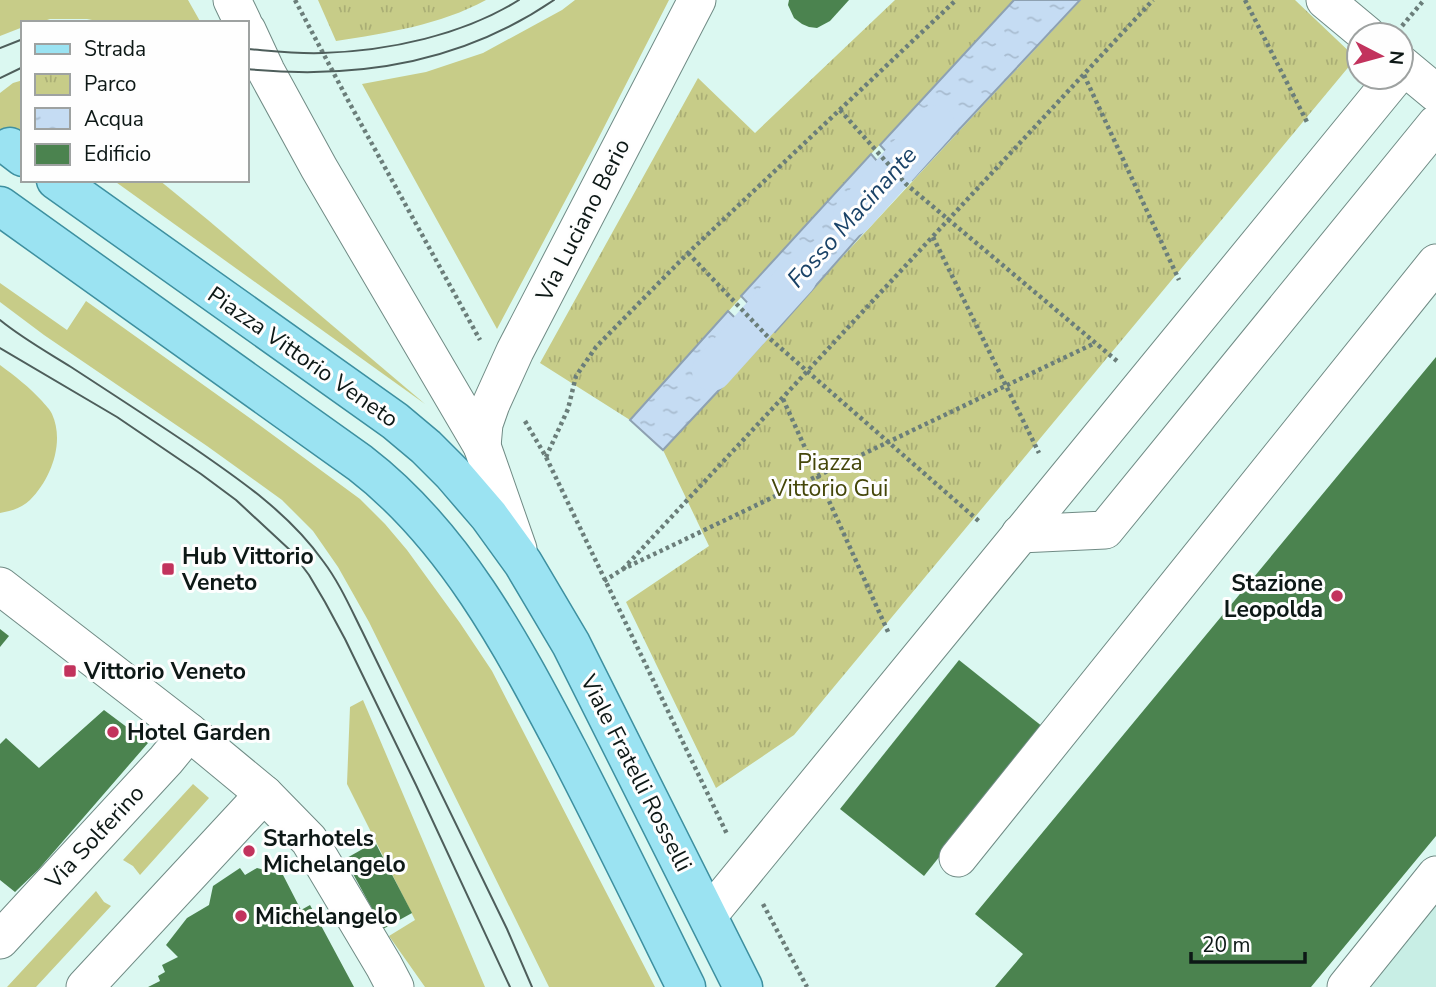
<svg xmlns="http://www.w3.org/2000/svg" width="1436" height="987" font-family="'Nunito Sans',sans-serif">
	<style>
		.built { fill: #c8eee5 }
		.grass { fill: #c7cc88 }
		.park { fill: url(#park-tufts) }
		.water { fill: url(#water-ripples); stroke: #8ea1b1; stroke-width: 2 }
		.lines { fill: none; stroke-linecap: round; stroke-linejoin: round }
		.canal { stroke: #c5dcf3; stroke-width: 40 }
		.building { fill: #4b834f }
		.minor-casing { stroke: #708b85; stroke-width: 39 }
		.major-casing { stroke: #3e90a0; stroke-width: 41 }
		.path { stroke: #6b7e7a; stroke-width: 4.5; stroke-dasharray: 3.5 3.5; stroke-linecap: butt }
		.minor { stroke: #fff; stroke-width: 37 }
		.major { stroke: #9be3f2; stroke-width: 38 }
		.tram { stroke: #4e5e5b; stroke-width: 2 }
		.poi-dot { fill: #c2335d; stroke: #fefefe; stroke-width: 2.5 }
		.labels { text-anchor: middle; dominant-baseline: central; stroke-width: 6; stroke-linejoin: round; paint-order: stroke }
		.street-label { font-size: 23px; fill: #0d1816; stroke: #fefefe }
		.park-label { font-size: 23px; fill: #444609; stroke: #fefefe }
		.poi-label { font-size: 23px; font-weight: bold; fill: #0d1816; stroke: #fefefe; text-anchor: start }
		.water-label { font-size: 24px; font-style: italic; fill: #194267; stroke: #fefefe }
	</style>
	<defs>
		<pattern id="park-tufts" width="24" height="20" patternUnits="userSpaceOnUse" patternTransform="scale(1.75)"><rect width="24" height="20" fill="#c7cc88"/><path d="M3 7l-1-3M5 7V3M7 7l1-3M15 17l-1-3M17 17v-4M19 17l1-3" fill="none" stroke="#aaae75"/></pattern>
		<pattern id="water-ripples" width="26" height="14" patternUnits="userSpaceOnUse" patternTransform="scale(1.75)"><rect width="26" height="14" fill="#c5dcf3"/><path d="M2 4q2-2 4 0t4 0M15 11q2-2 4 0t4 0" fill="none" stroke="#a8bcd0"/></pattern>
	</defs>
	<rect width="100%" height="100%" fill="#dbf8f1"/>
	<path class="built" d="M1436,893V987H1358Z"/>
	<g class="grass">
		<path d="M0,0H188L201,23H107L87,19H50L38,23H23V27L0,36Z"/>
		<path d="M575,0H669L597,141L497,329L362,84L426,72L483,53L562,10Z"/>
		<path d="M23,80V130L0,163V93L13,83Z"/>
		<path d="M113,180H159L208,220L425,404Z"/>
		<path d="M0,283L67,330L86,301L258,424L360,499L385,524L407,550L460,623L492,671L655,987H549L369,622L338,567L313,531L282,500L207,446L44,335L0,302Z"/>
		<path d="M0,365C15,376 29,387 42,401C45,405 50,409 52,414C65,442 51,479 30,500C22,508 11,511 0,513Z"/>
		<path d="M363,700L485,987H425L389,936L415,920L347,784L350,707Z"/>
		<path d="M193,784L209,798L140,875L133,866L123,860Z"/>
		<path d="M96,891L104,902L111,906L36,987H7Z"/>
	</g>
	<g class="park">
		<path d="M318,0H486C440,25 387,33 336,41Z"/>
		<path d="M895,0H1015L871,154L630,420L540,363L698,78L755,133Z"/>
		<path d="M1081,0H1295L1356,58L794,735L716,788L626,602L709,546L663,450Z"/>
	</g>
	<g class="water">
		<path d="M1014,0H1080L912,180L880,145Z"/>
		<path d="M871,154L901,189L775,332L741,296Z"/>
		<path d="M728,311L762,344L663,450L630,420Z"/>
	</g>
	<g class="lines">
		<g class="canal">
			<path d="M853,216L935,125"/>
			<path d="M712,371L797,277"/>
		</g>
	</g>
	<g class="building">
		<path d="M789,0H849L830,21L817,28L809,27L802,24L794,18L788,5Z"/>
		<path d="M1436,357V836L1311,987H995L1023,954L975,914Z"/>
		<path d="M0,629L9,636L0,647Z"/>
		<path d="M959,660L1043,727L924,876L840,809Z"/>
		<path d="M104,710L148,743L38,870L15,892L0,880V744L6,738L39,768Z"/>
		<path d="M375,842L412,913L383,929L345,859Z"/>
		<path d="M240,868L245,875L257,868L283,875L301,910L310,905L354,987H148L160,981L158,976L165,972L162,965L178,957L166,945L187,918L209,905L213,886Z"/>
	</g>
	<g class="lines">
		<defs>
			<g id="minor">
				<path d="M232,0L243,23"/>
				<path d="M1325,0L1367,35"/>
				<path d="M247,30L266,71L319,168L482,446L518,549"/>
				<path d="M1401,64L1436,93"/>
				<path d="M482,446L484,424L491,404L515,351L697,0"/>
				<path d="M1020,534L1105,530L1436,124"/>
				<path d="M0,586L189,732L264,794L309,840L384,966L395,987"/>
				<path d="M958,858L1436,263"/>
				<path d="M708,916L1395,77"/>
				<path d="M0,940L166,760L189,732"/>
				<path d="M85,987L264,794"/>
				<path d="M1346,987L1436,875"/>
			</g>
			<g id="major">
				<path d="M10,147L23,157"/>
				<path d="M56,180L395,421L426,447L452,473L489,516L523,563L571,644L743,987"/>
				<path d="M0,206L360,463C455,536 512,645 567,749C608,828 647,908 686,987"/>
			</g>
		</defs>
		<use href="#minor" class="minor-casing"/>
		<use href="#major" class="major-casing"/>
		<g class="path">
			<path d="M295,0L350,104L480,340"/>
			<path d="M1245,0L1308,124"/>
			<path d="M1402,26L1424,0"/>
			<path d="M1084,75L1179,280"/>
			<path d="M840,110L906,184L1117,361"/>
			<path d="M933,237L1039,453"/>
			<path d="M688,253L768,337L981,523"/>
			<path d="M783,399L889,634"/>
			<path d="M525,421L546,457L727,834"/>
			<path d="M546,457L568,409L576,376L596,347L688,253L956,0"/>
			<path d="M623,569L1153,0"/>
			<path d="M604,581L623,569L1095,343"/>
			<path d="M763,904L807,987"/>
		</g>
		<use href="#minor" class="minor"/>
		<use href="#major" class="major"/>
		<g class="tram">
			<path d="M0,48L23,39"/>
			<path d="M247,49C272,51 297,54 322,53C389,51 463,35 519,0"/>
			<path d="M247,69C356,80 462,63 554,0"/>
			<path d="M0,78L23,67"/>
			<path d="M0,320C22,338 47,352 71,367C111,393 151,419 191,446C239,479 289,513 323,561C339,582 350,607 362,631L507,929L532,987"/>
			<path d="M0,348L117,417L201,474L236,500L291,551L309,575L325,602L345,639L416,785L510,987"/>
		</g>
	</g>
	<g class="poi-dot">
		<rect x="161" y="562" width="14" height="14" rx="3.5"/>
		<circle cx="1337" cy="596" r="7"/>
		<rect x="63" y="664" width="14" height="14" rx="3.5"/>
		<circle cx="113" cy="732" r="7"/>
		<circle cx="249" cy="851" r="7"/>
		<circle cx="241" cy="916" r="7"/>
	</g>
	<g class="labels">
		<g class="street-label">
			<text transform="translate(583 220) rotate(-63)">Via Luciano Berio</text>
			<text transform="translate(303 357) rotate(35)">Piazza Vittorio Veneto</text>
			<text transform="translate(636 773) rotate(63)">Viale Fratelli Rosselli</text>
			<text transform="translate(95 837) rotate(-47)">Via Solferino</text>
		</g>
		<g class="park-label">
			<text x="830" y="462">Piazza<tspan x="830" dy="26">Vittorio Gui</tspan></text>
		</g>
		<g class="poi-label">
			<text x="182" y="556">Hub Vittorio<tspan x="182" dy="26">Veneto</tspan></text>
			<text x="1323" y="583" text-anchor="end">Stazione<tspan x="1323" dy="26">Leopolda</tspan></text>
			<text x="84" y="671">Vittorio Veneto</text>
			<text x="127" y="732">Hotel Garden</text>
			<text x="263" y="838">Starhotels<tspan x="263" dy="26">Michelangelo</tspan></text>
			<text x="255" y="916">Michelangelo</text>
		</g>
		<g class="water-label">
			<text transform="translate(852 217) rotate(-48)">Fosso Macinante</text>
		</g>
	</g>
	<rect x="21" y="21" width="228" height="161" fill="#fefefe" stroke="#9ea2a1" stroke-width="2"/>
	<rect x="35" y="44" width="35" height="10" fill="#9be3f2" stroke="#9ea2a1" stroke-width="2"/>
	<text x="84" y="56" font-size="21" fill="#0d1816">Strada</text>
	<rect x="35" y="74" width="35" height="21" fill="url(#park-tufts)" stroke="#9ea2a1" stroke-width="2"/>
	<text x="84" y="91" font-size="21" fill="#0d1816">Parco</text>
	<rect x="35" y="108" width="35" height="21" fill="url(#water-ripples)" stroke="#9ea2a1" stroke-width="2"/>
	<text x="84" y="126" font-size="21" fill="#0d1816">Acqua</text>
	<rect x="35" y="144" width="35" height="21" fill="#4b834f" stroke="#9ea2a1" stroke-width="2"/>
	<text x="84" y="161" font-size="21" fill="#0d1816">Edificio</text>
	<g transform="translate(1380 56) rotate(96)"><circle r="33" fill="#fefefe" stroke="#9ea2a1" stroke-width="2"/>
	<path d="M0-5L12 26L0 18L-12 26Z" fill="#c2335d"/>
	<text y="-10" font-size="19" font-weight="bold" text-anchor="middle" fill="#0d1816">N</text>
	</g>
	<path d="M1191 952v10h114v-10" fill="none" stroke="#0d1816" stroke-width="3.5"/>
	<text x="1202" y="952" font-size="21" fill="#0d1816" stroke="#fefefe" stroke-width="5" paint-order="stroke">20 m</text>
</svg>
